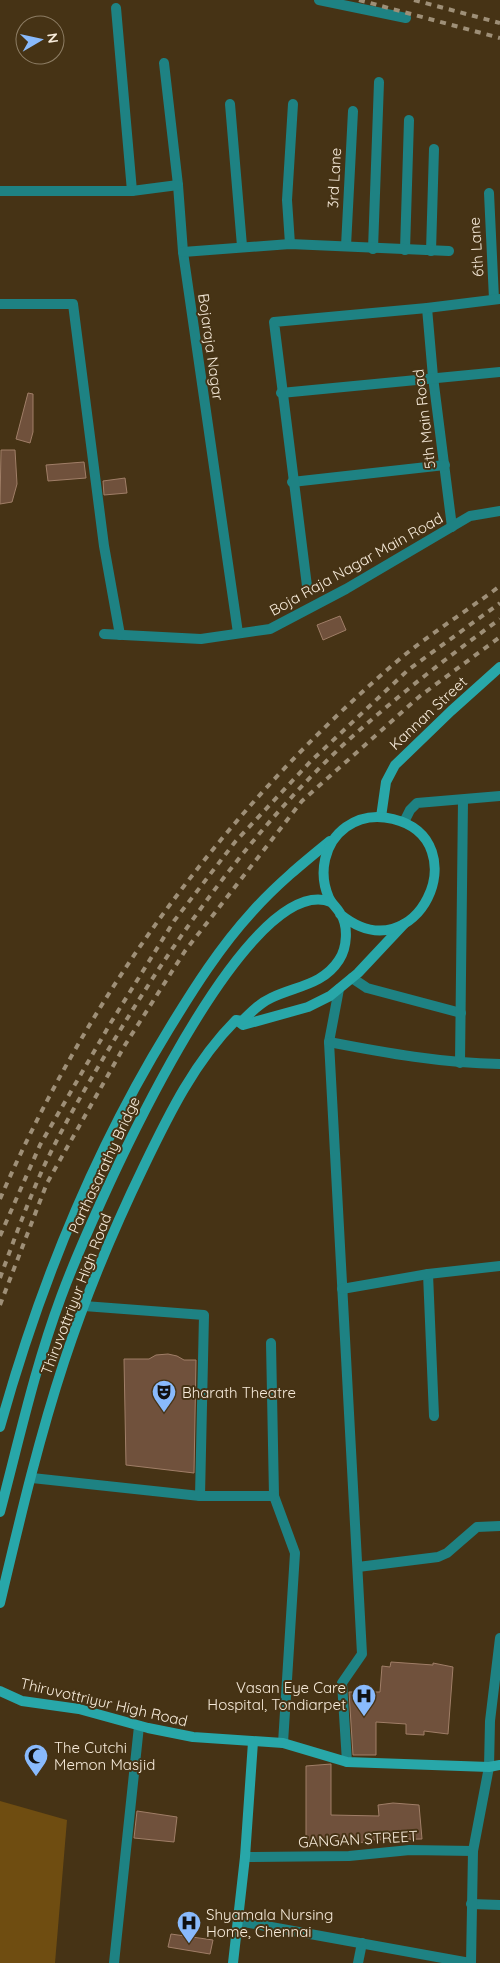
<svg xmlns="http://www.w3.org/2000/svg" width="500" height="1963" font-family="Quicksand,sans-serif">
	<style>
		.green { fill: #6f4d11 }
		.building { fill: #70513c; stroke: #a07e67 }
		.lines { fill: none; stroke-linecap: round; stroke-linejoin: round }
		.street { stroke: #1e8283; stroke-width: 10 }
		.secondary { stroke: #28a7a9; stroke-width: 10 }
		.rail { stroke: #9e8f77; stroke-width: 4; stroke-dasharray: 6 6; stroke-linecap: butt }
		.labels { text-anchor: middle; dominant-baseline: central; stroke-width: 4; stroke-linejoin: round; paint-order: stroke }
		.street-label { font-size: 15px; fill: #f7ebda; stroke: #463315 }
		.poi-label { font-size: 15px; fill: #f7ebda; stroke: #463315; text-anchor: start }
	</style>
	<rect width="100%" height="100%" fill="#463315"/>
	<path class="green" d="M0,1801L67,1820L55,1963H0Z"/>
	<g class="building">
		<path d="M28,393L33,394V432L30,443L16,439Z"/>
		<path d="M1,450H15L17,484L12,502L0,504Z"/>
		<path d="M84,462L86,478L48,481L46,465Z"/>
		<path d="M125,478L127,493L104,495L103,481Z"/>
		<path d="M340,616L346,630L323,640L317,625Z"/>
		<path d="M168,1354L177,1356L184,1360H196L194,1473L126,1465L124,1359H149L156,1355Z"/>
		<path d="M391,1662L433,1665V1663L453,1667L448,1734L424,1731V1735L406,1734V1724L376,1722V1755H353L349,1692H380L382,1666L390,1667Z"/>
		<path d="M331,1764V1815L379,1816L378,1805L393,1803L419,1805L422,1839L369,1840L368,1842L306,1845V1766Z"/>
		<path d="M137,1811L177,1817L174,1842L134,1838Z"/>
		<path d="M171,1934L213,1940L210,1954L168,1947Z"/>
	</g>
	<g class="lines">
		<g class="street">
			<path d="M319,0L406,18"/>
			<path d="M116,8L132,191"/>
			<path d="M164,63L178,185L183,252L238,633"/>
			<path d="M230,104L242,246"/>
			<path d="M0,191H132L178,185"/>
			<path d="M489,193L494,299"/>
			<path d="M290,244L287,200L293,104"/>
			<path d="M346,246L353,111"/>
			<path d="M373,249L379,82"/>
			<path d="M405,250L409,120"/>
			<path d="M431,251L434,149"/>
			<path d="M183,252L290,244L449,251"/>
			<path d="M0,304H73L104,546L120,635"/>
			<path d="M427,308L433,377L452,527"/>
			<path d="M281,393L500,372"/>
			<path d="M292,482L445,465"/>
			<path d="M307,586L274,322L427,308L500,299"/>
			<path d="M104,634L201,639L270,629L346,589L470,516L500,511"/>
			<path d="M404,822L410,810L417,803L500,796"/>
			<path d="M352,978L367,988L461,1013"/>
			<path d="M339,989L329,1042L362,1654L342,1683L347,1762"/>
			<path d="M329,1042C386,1053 442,1063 500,1064"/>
			<path d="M460,1063L463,800"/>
			<path d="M428,1274L434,1416"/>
			<path d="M342,1289L428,1274L500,1266"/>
			<path d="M84,1306L204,1315L200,1496"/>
			<path d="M271,1343L274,1496L295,1553L283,1743"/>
			<path d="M32,1478L200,1496H274"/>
			<path d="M358,1567L438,1557L447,1553L477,1527L500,1526"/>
			<path d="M245,1857L349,1856L410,1850L473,1851"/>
			<path d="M471,1904L500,1905"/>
			<path d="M238,1921L470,1963"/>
			<path d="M114,1963L139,1726"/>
			<path d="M358,1963L362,1943"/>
			<path d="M471,1963L473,1851L489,1767L490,1721L500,1638"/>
		</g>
		<g class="secondary">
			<path d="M381,817L386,782L395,765L451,711L500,667"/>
			<path d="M239,1022L243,1025L308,1007L330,996L358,973L404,924"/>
			<path d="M0,1427C39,1287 93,1153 169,1029C194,988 220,947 252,912C276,885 303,863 330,841"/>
			<path d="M0,1512C19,1440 35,1367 61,1297C86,1229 241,867 331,902"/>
			<path d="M0,1603C19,1523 38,1441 64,1362C86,1295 113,1230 144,1166C169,1114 195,1061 236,1020L242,1021C251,1012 260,1003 271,998C296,986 323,985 339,960C347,948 349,926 340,913C337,908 332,904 329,898C318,873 324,843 346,827C360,817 377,815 393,819C479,840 417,977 340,914"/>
			<path d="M0,1691L22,1701L79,1709L148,1728L193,1737L283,1743L347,1762L489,1767L500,1765"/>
			<path d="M233,1963L245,1857L253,1742"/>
		</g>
		<g class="rail">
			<path d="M359,0L500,38"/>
			<path d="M414,0L500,23"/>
			<path d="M0,1199C92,988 227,806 402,657C433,632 468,610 500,586"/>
			<path d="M0,1236L40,1145L110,1024L174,921L235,842L311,761L408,670L500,603"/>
			<path d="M0,1278C14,1240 28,1201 45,1164C65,1122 89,1082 113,1042C177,935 251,832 342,746C392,700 445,659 500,619"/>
			<path d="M0,1305L47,1183L125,1045L185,951L302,801L420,696L500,637"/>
		</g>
	</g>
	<defs>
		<symbol id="theatre-pin" viewBox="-11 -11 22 30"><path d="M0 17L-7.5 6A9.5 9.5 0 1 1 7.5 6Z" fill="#89bafc" stroke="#463315"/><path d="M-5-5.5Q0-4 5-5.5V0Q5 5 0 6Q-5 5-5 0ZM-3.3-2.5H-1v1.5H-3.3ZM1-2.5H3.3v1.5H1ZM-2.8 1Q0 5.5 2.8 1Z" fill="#111"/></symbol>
		<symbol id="hospital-pin" viewBox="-11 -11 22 30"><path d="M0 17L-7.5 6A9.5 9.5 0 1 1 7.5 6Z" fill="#89bafc" stroke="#463315"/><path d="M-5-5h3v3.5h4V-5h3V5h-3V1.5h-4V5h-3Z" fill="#111"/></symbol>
		<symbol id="mosque-pin" viewBox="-11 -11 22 30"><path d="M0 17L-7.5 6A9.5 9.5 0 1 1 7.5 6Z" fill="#89bafc" stroke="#463315"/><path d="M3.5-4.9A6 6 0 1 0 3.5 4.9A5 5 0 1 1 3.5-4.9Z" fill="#111"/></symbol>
	</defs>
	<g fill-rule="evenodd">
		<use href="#theatre-pin" x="150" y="1378" width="28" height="38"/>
		<use href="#hospital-pin" x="350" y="1682" width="28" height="38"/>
		<use href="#mosque-pin" x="22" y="1742" width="28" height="38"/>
		<use href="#hospital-pin" x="175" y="1909" width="28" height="38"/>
	</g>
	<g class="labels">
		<g class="street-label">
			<text transform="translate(334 178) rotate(-87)">3rd Lane</text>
			<text transform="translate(476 247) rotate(-94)">6th Lane</text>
			<text transform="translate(211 347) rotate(82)">Bojaraja Nagar</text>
			<text transform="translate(424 419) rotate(-97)">5th Main Road</text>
			<text transform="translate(356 564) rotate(-29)">Boja Raja Nagar Main Road</text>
			<text transform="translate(428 713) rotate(-43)">Kannan Street</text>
			<text transform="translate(104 1165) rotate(-65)">Parthasarathy Bridge</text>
			<text transform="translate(76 1294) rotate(-69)">Thiruvottriyur High Road</text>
			<text transform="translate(104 1702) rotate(13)">Thiruvottriyur High Road</text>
			<text transform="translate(358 1839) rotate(-3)">GANGAN STREET</text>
		</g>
		<g class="poi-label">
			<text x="182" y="1392">Bharath Theatre</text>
			<text x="346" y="1687" text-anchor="end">Vasan Eye Care<tspan x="346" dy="17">Hospital, Tondiarpet</tspan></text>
			<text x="54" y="1747">The Cutchi<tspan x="54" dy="17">Memon Masjid</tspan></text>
			<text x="206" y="1914">Shyamala Nursing<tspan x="206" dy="17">Home, Chennai</tspan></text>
		</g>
	</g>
	<g transform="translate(40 40) rotate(81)"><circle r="24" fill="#463315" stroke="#8d7d64"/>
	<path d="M0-4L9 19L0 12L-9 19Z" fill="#89bafc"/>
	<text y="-8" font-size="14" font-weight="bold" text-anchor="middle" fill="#f7ebda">N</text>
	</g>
</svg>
